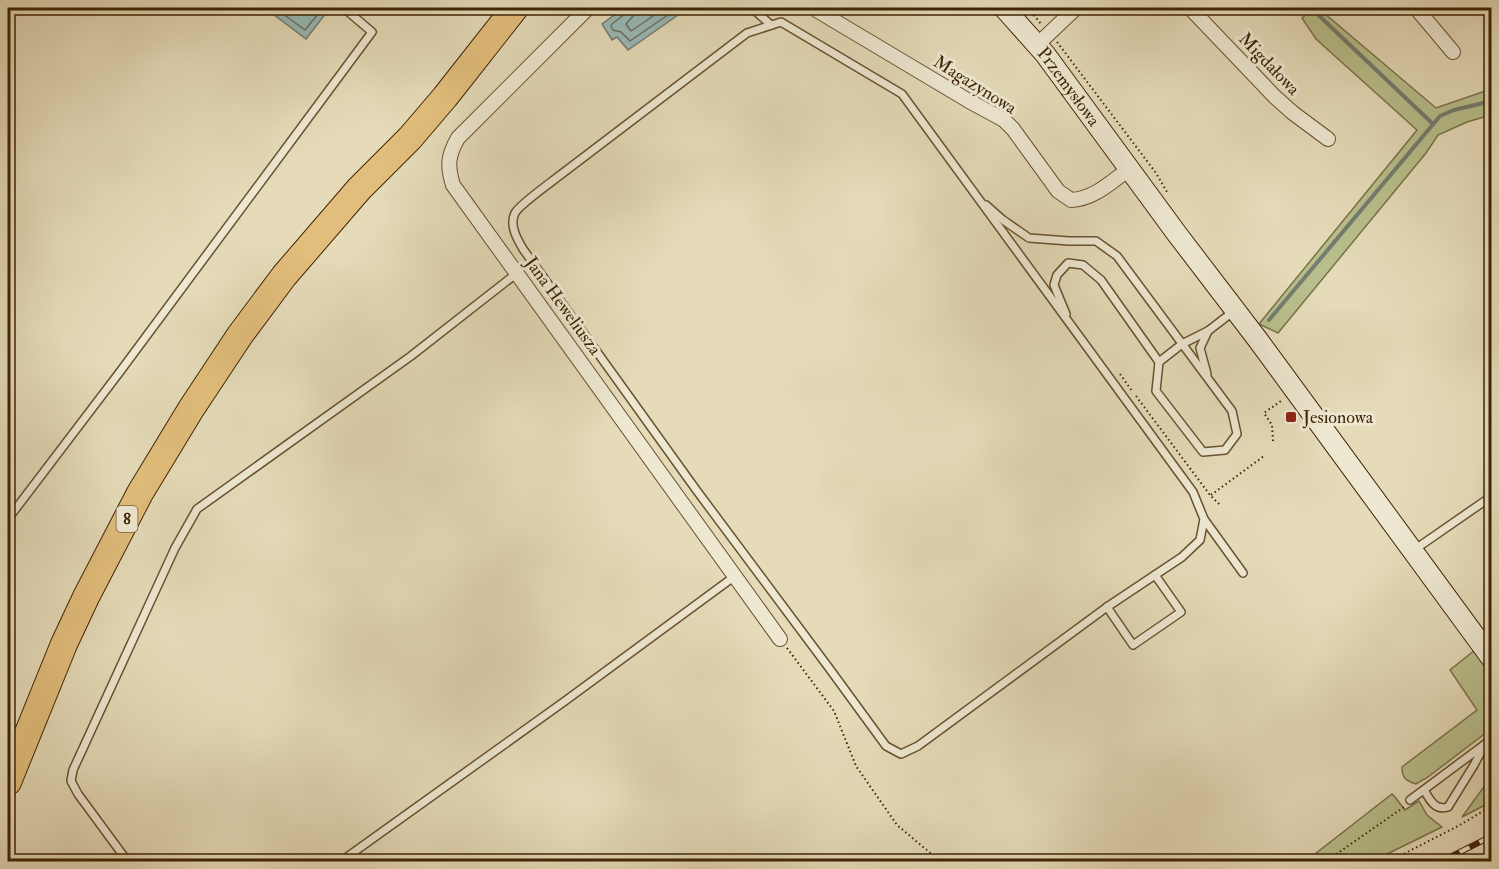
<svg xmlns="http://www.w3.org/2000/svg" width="1499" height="869" font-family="'IM FELL Double Pica',serif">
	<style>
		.green { fill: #b8bf8c; stroke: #7b7248; stroke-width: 1.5 }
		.water { fill: #98b9b7; stroke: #747d6f; stroke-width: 1.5 }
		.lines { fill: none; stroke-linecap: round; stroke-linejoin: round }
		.shore { stroke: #6b6e5d; stroke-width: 1.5 }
		.stream { stroke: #747d6f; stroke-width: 4 }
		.lane-casing { stroke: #685230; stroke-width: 10 }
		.street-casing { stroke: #685230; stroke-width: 16 }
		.secondary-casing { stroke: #3e2403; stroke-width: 22 }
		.highway-casing { stroke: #3e2403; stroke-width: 28 }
		.path { stroke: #3e2403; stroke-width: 2; stroke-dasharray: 1.5 3; stroke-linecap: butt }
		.lane { stroke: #eee8d2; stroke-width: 7 }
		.street { stroke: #eee8d2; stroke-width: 14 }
		.secondary { stroke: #eee8d2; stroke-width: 20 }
		.highway { stroke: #e2be7c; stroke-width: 26 }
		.rail-casing { stroke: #3e2403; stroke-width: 6 }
		.rail { stroke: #eee8d2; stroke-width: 4; stroke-dasharray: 11; stroke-linecap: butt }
		.poi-dot { fill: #8f2418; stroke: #eee8d2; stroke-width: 2 }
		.labels { text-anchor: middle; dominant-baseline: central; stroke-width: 6; stroke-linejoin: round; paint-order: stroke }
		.shield { fill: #eee8d2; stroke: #735f41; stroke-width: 1.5 }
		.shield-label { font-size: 16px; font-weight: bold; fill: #3e2403 }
		.street-label { font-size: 18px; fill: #3e2403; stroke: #eee8d2 }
		.poi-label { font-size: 18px; fill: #3e2403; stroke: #eee8d2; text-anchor: start }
	</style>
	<rect width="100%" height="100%" fill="#e5dbb9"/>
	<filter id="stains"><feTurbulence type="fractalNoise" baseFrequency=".00333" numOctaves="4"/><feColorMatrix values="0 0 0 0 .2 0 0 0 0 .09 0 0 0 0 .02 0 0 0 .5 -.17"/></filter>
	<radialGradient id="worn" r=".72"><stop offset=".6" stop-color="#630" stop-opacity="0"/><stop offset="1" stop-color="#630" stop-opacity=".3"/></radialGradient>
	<g class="green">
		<path d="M1314,8H1318L1436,108L1491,89V115L1467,122L1438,135L1426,153L1278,333L1259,324L1417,130L1316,39L1302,18Z"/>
		<path d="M1475,650L1491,673V729L1428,777L1416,784C1406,781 1402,778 1402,767L1477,710L1450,670Z"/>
		<path d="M1491,777V802L1462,817Z"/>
		<path d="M1392,794L1395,797L1405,810L1419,801L1427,815L1442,827L1373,861H1306Z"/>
	</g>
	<g class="water">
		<path d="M265,8H330L306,39Z"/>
		<path d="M624,8H688L628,50L617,37L612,40L602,24Z"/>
	</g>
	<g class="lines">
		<g class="shore">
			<path d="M275,8L305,30L323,8"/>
			<path d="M627,8L625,14L612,24L611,26L613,30L621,32L630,41L678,8"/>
			<path d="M635,8L633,16L626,24L631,31L665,8"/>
		</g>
		<g class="stream">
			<path d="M1311,8L1433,124"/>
			<path d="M1269,320L1440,116L1454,110L1492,101"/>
		</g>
		<defs>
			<g id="lane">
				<path d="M752,8L771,25"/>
				<path d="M986,205L1003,220L1029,238L1069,241H1096L1117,256L1232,411L1237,434L1225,450L1203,452L1156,391L1159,362L1101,280L1083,265L1068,263L1057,275L1054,285L1066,314"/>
				<path d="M1159,362L1182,344L1208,331L1234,311"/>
				<path d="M1207,374L1200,348L1208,331"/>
				<path d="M8,519L119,373L372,32L345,9"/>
				<path d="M1204,519L1200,540L1182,557L1107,607L918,746L901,754L886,746L829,668L697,491L523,249C517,239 509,225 515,213C519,205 550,183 559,176L747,33L781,22L902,94L1193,492L1204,519L1243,573"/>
				<path d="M1414,550L1492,496"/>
				<path d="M1107,607L1133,645L1181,612L1155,575"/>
				<path d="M1424,790C1430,800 1435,811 1448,807L1474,765L1485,744"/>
				<path d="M1410,800L1492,739"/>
				<path d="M128,862L78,794L71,781L73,770L175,548L197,509L411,356L517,273"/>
				<path d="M340,862L565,701L735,576"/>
			</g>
			<g id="street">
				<path d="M588,8L458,138C448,155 447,166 453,185L780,639"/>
				<path d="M813,8L969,101L1004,120L1013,129L1058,191L1071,200C1094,199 1111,182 1129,169"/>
				<path d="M1190,8L1275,97L1293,113L1328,139"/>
				<path d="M1416,8L1453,52"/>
				<path d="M1037,45L1076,8"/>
			</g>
			<g id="secondary">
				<path id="s1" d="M1004,8L1045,54L1177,234L1258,340L1492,659"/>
			</g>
			<path id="highway" d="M8,782L64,644L86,597L140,493L191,409L240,335L284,276L359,189L410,138L445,97L515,8"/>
		</defs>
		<use href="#lane" class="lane-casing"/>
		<use href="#street" class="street-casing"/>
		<use href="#secondary" class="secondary-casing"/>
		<use href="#highway" class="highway-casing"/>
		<g class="path">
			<path d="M1028,8L1041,24"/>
			<path d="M1057,42L1156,173L1167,192"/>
			<path d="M1120,374L1132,391"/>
			<path d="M1136,396L1210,495L1220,505"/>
			<path d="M1273,441L1272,425L1264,413L1281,401"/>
			<path d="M1211,495L1264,456"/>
			<path d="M787,648L834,711L856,766L897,825L941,862"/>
			<path d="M1325,862L1404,807"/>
			<path d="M1388,862L1458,826L1492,806"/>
		</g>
		<use href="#lane" class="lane"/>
		<use href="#street" class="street"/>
		<use href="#secondary" class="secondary"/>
		<use href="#highway" class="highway"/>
		<defs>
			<path id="rail" d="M1440,862L1492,836"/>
		</defs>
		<use href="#rail" class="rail-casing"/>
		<use href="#rail" class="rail"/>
	</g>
	<rect class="poi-dot" x="1285" y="411" width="12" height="12" rx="3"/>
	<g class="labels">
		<rect class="shield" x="116.5" y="506" width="21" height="26" rx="4.5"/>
		<g class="shield-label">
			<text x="127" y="519">8</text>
		</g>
		<g class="street-label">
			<text transform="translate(1269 64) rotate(46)">Migdałowa</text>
			<text transform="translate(975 85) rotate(32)">Magazynowa</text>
			<text stroke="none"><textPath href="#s1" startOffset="102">Przemysłowa</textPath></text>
			<text transform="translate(563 306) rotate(54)">Jana Heweliusza</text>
		</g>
		<g class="poi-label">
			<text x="1303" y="417">Jesionowa</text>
		</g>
	</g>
	<rect width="1499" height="869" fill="none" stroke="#e5dbb9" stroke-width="30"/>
	<rect x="9" y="9" width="1481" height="851" fill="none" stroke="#3e2403" stroke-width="3"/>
	<rect x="15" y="15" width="1469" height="839" fill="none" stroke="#3e2403" stroke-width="1.5"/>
	<rect width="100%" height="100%" filter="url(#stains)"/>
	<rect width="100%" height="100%" fill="url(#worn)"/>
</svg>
